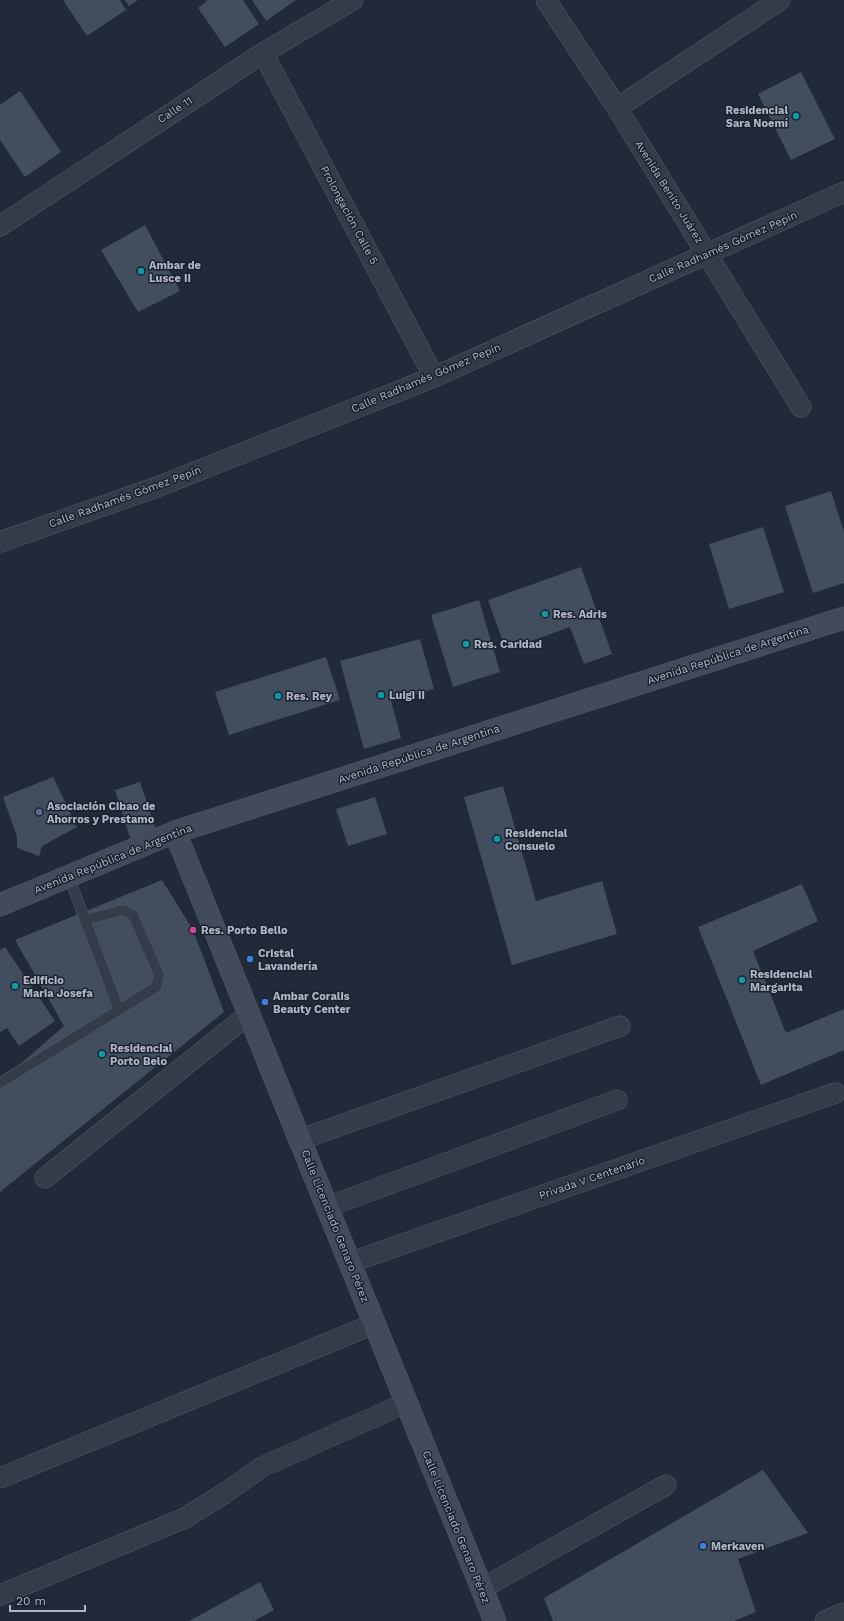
<svg xmlns="http://www.w3.org/2000/svg" width="844" height="1621" font-family="'Work Sans',sans-serif">
	<style>
		.building { fill: #424d5e }
		.lines { fill: none; stroke-linecap: round; stroke-linejoin: round }
		.service-casing { stroke: #525a67; stroke-width: 11 }
		.minor-casing { stroke: #525a67; stroke-width: 21 }
		.secondary-casing { stroke: #525a67; stroke-width: 23 }
		.service { stroke: #343c49; stroke-width: 10 }
		.minor { stroke: #343c49; stroke-width: 20 }
		.secondary { stroke: #424b5c; stroke-width: 22 }
		.culture-dot { fill: #0f9aa8; stroke: #1a222e; stroke-width: 1.5 }
		.service-dot { fill: #5c6f8a; stroke: #1a222e; stroke-width: 1.5 }
		.hotel-dot { fill: #d1479c; stroke: #1a222e; stroke-width: 1.5 }
		.shop-dot { fill: #3f7fe0; stroke: #1a222e; stroke-width: 1.5 }
		.labels { text-anchor: middle; dominant-baseline: central; stroke-width: 3; stroke-linejoin: round; paint-order: stroke }
		.street-label { font-size: 11px; fill: #afb7c6; stroke: #1a222e }
		.poi-label { font-size: 11px; font-weight: bold; fill: #afb7c6; stroke: #1a222e; text-anchor: start }
	</style>
	<rect width="100%" height="100%" fill="#212a39"/>
	<g class="building">
		<path d="M63,0H120L126,10L87,36Z"/>
		<path d="M125,0H138L129,6Z"/>
		<path d="M208,0H243L259,24L225,47L198,8Z"/>
		<path d="M252,0H296L266,21Z"/>
		<path d="M801,72L835,139L791,160L758,94Z"/>
		<path d="M20,91L61,152L25,177L0,140V105Z"/>
		<path d="M145,225L180,291L138,312L101,250Z"/>
		<path d="M831,491L844,532V583L813,593L785,506Z"/>
		<path d="M763,527L784,592L729,609L709,544Z"/>
		<path d="M581,567L612,654L584,664L570,627L506,650L488,600Z"/>
		<path d="M479,600L500,672L453,687L431,615Z"/>
		<path d="M420,639L434,689L391,701L401,738L364,749L340,661Z"/>
		<path d="M326,657L340,700L229,735L215,692Z"/>
		<path d="M53,777L77,827L42,846L39,856L17,848V837L3,797Z"/>
		<path d="M140,782L156,830L130,838L115,790Z"/>
		<path d="M503,786L536,901L602,881L617,934L512,965L464,797Z"/>
		<path d="M375,797L387,834L348,846L336,809Z"/>
		<path d="M162,880L193,930L224,1012L0,1192V1082L64,1026L15,940Z"/>
		<path d="M802,884L818,921L753,951L786,1033L844,1009V1050L761,1085L698,927Z"/>
		<path d="M5,947L55,1021L19,1046L7,1028L0,1032V950Z"/>
		<path d="M763,1470L808,1533L738,1559L756,1612L734,1621H553L544,1598Z"/>
		<path d="M260,1582L274,1610L254,1621H189Z"/>
	</g>
	<g class="lines">
		<defs>
			<g id="service">
				<path d="M85,920L123,910L133,915L159,975L156,987L119,1010"/>
				<path d="M0,1083L119,1010L69,877"/>
			</g>
			<g id="minor">
				<path d="M546,0L617,108L801,407"/>
				<path d="M263,53L434,377"/>
				<path d="M617,108L780,0"/>
				<path d="M0,226L263,53L353,0"/>
				<path d="M0,542L157,487L434,377L844,192"/>
				<path d="M299,1140L620,1026"/>
				<path d="M45,1178L249,1014"/>
				<path d="M327,1207L617,1100"/>
				<path d="M349,1263L835,1093"/>
				<path d="M0,1478L374,1324"/>
				<path d="M481,1589L666,1485"/>
				<path d="M0,1595L185,1518L225,1493L262,1467L406,1403"/>
				<path d="M825,1621L844,1613"/>
			</g>
			<g id="secondary">
				<path d="M175,832L495,1621"/>
				<path d="M0,905L175,832L844,618"/>
			</g>
		</defs>
		<use href="#service" class="service-casing"/>
		<use href="#minor" class="minor-casing"/>
		<use href="#secondary" class="secondary-casing"/>
		<use href="#service" class="service"/>
		<use href="#minor" class="minor"/>
		<use href="#secondary" class="secondary"/>
	</g>
	<g class="culture-dot">
		<circle cx="796" cy="116" r="4"/>
		<circle cx="141" cy="271" r="4"/>
		<circle cx="545" cy="614" r="4"/>
		<circle cx="466" cy="644" r="4"/>
		<circle cx="381" cy="695" r="4"/>
		<circle cx="278" cy="696" r="4"/>
		<circle cx="497" cy="839" r="4"/>
		<circle cx="742" cy="980" r="4"/>
		<circle cx="15" cy="986" r="4"/>
		<circle cx="102" cy="1054" r="4"/>
	</g>
	<circle class="service-dot" cx="39" cy="812" r="4"/>
	<circle class="hotel-dot" cx="193" cy="930" r="4"/>
	<g class="shop-dot">
		<circle cx="250" cy="959" r="4"/>
		<circle cx="265" cy="1002" r="4"/>
		<circle cx="703" cy="1546" r="4"/>
	</g>
	<g class="labels">
		<g class="street-label">
			<text transform="translate(175 110) rotate(-33)">Calle 11</text>
			<text transform="translate(669 192) rotate(58)">Avenida Benito Juárez</text>
			<text transform="translate(349 215) rotate(62)">Prolongación Calle 5</text>
			<text transform="translate(723 247) rotate(-24)">Calle Radhamés Gómez Pepín</text>
			<text transform="translate(426 378) rotate(-23)">Calle Radhamés Gómez Pepín</text>
			<text transform="translate(125 497) rotate(-20)">Calle Radhamés Gómez Pepín</text>
			<text transform="translate(728 655) rotate(-18)">Avenida República de Argentina</text>
			<text transform="translate(419 754) rotate(-18)">Avenida República de Argentina</text>
			<text transform="translate(113 859) rotate(-22)">Avenida República de Argentina</text>
			<text transform="translate(592 1178) rotate(-19)">Privada V Centenario</text>
			<text transform="translate(335 1226) rotate(68)">Calle Licenciado Genaro Pérez</text>
			<text transform="translate(456 1527) rotate(68)">Calle Licenciado Genaro Pérez</text>
		</g>
		<g class="poi-label">
			<text x="788" y="110" text-anchor="end">Residencial<tspan x="788" dy="13">Sara Noemí</tspan></text>
			<text x="149" y="265">Ambar de<tspan x="149" dy="13">Lusce II</tspan></text>
			<text x="553" y="614">Res. Adris</text>
			<text x="474" y="644">Res. Caridad</text>
			<text x="389" y="695">Luigi II</text>
			<text x="286" y="696">Res. Rey</text>
			<text x="47" y="806">Asociación Cibao de<tspan x="47" dy="13">Ahorros y Prestamo</tspan></text>
			<text x="505" y="833">Residencial<tspan x="505" dy="13">Consuelo</tspan></text>
			<text x="201" y="930">Res. Porto Bello</text>
			<text x="258" y="953">Cristal<tspan x="258" dy="13">Lavandería</tspan></text>
			<text x="750" y="974">Residencial<tspan x="750" dy="13">Margarita</tspan></text>
			<text x="23" y="980">Edificio<tspan x="23" dy="13">Maria Josefa</tspan></text>
			<text x="273" y="996">Ambar Coralis<tspan x="273" dy="13">Beauty Center</tspan></text>
			<text x="110" y="1048">Residencial<tspan x="110" dy="13">Porto Belo</tspan></text>
			<text x="711" y="1546">Merkaven</text>
		</g>
	</g>
	<path d="M10 1605v6h75v-6" fill="none" stroke="#afb7c6" stroke-width="2"/>
	<text x="16" y="1605" font-size="12" fill="#afb7c6" stroke="#1a222e" stroke-width="3" paint-order="stroke">20 m</text>
</svg>
